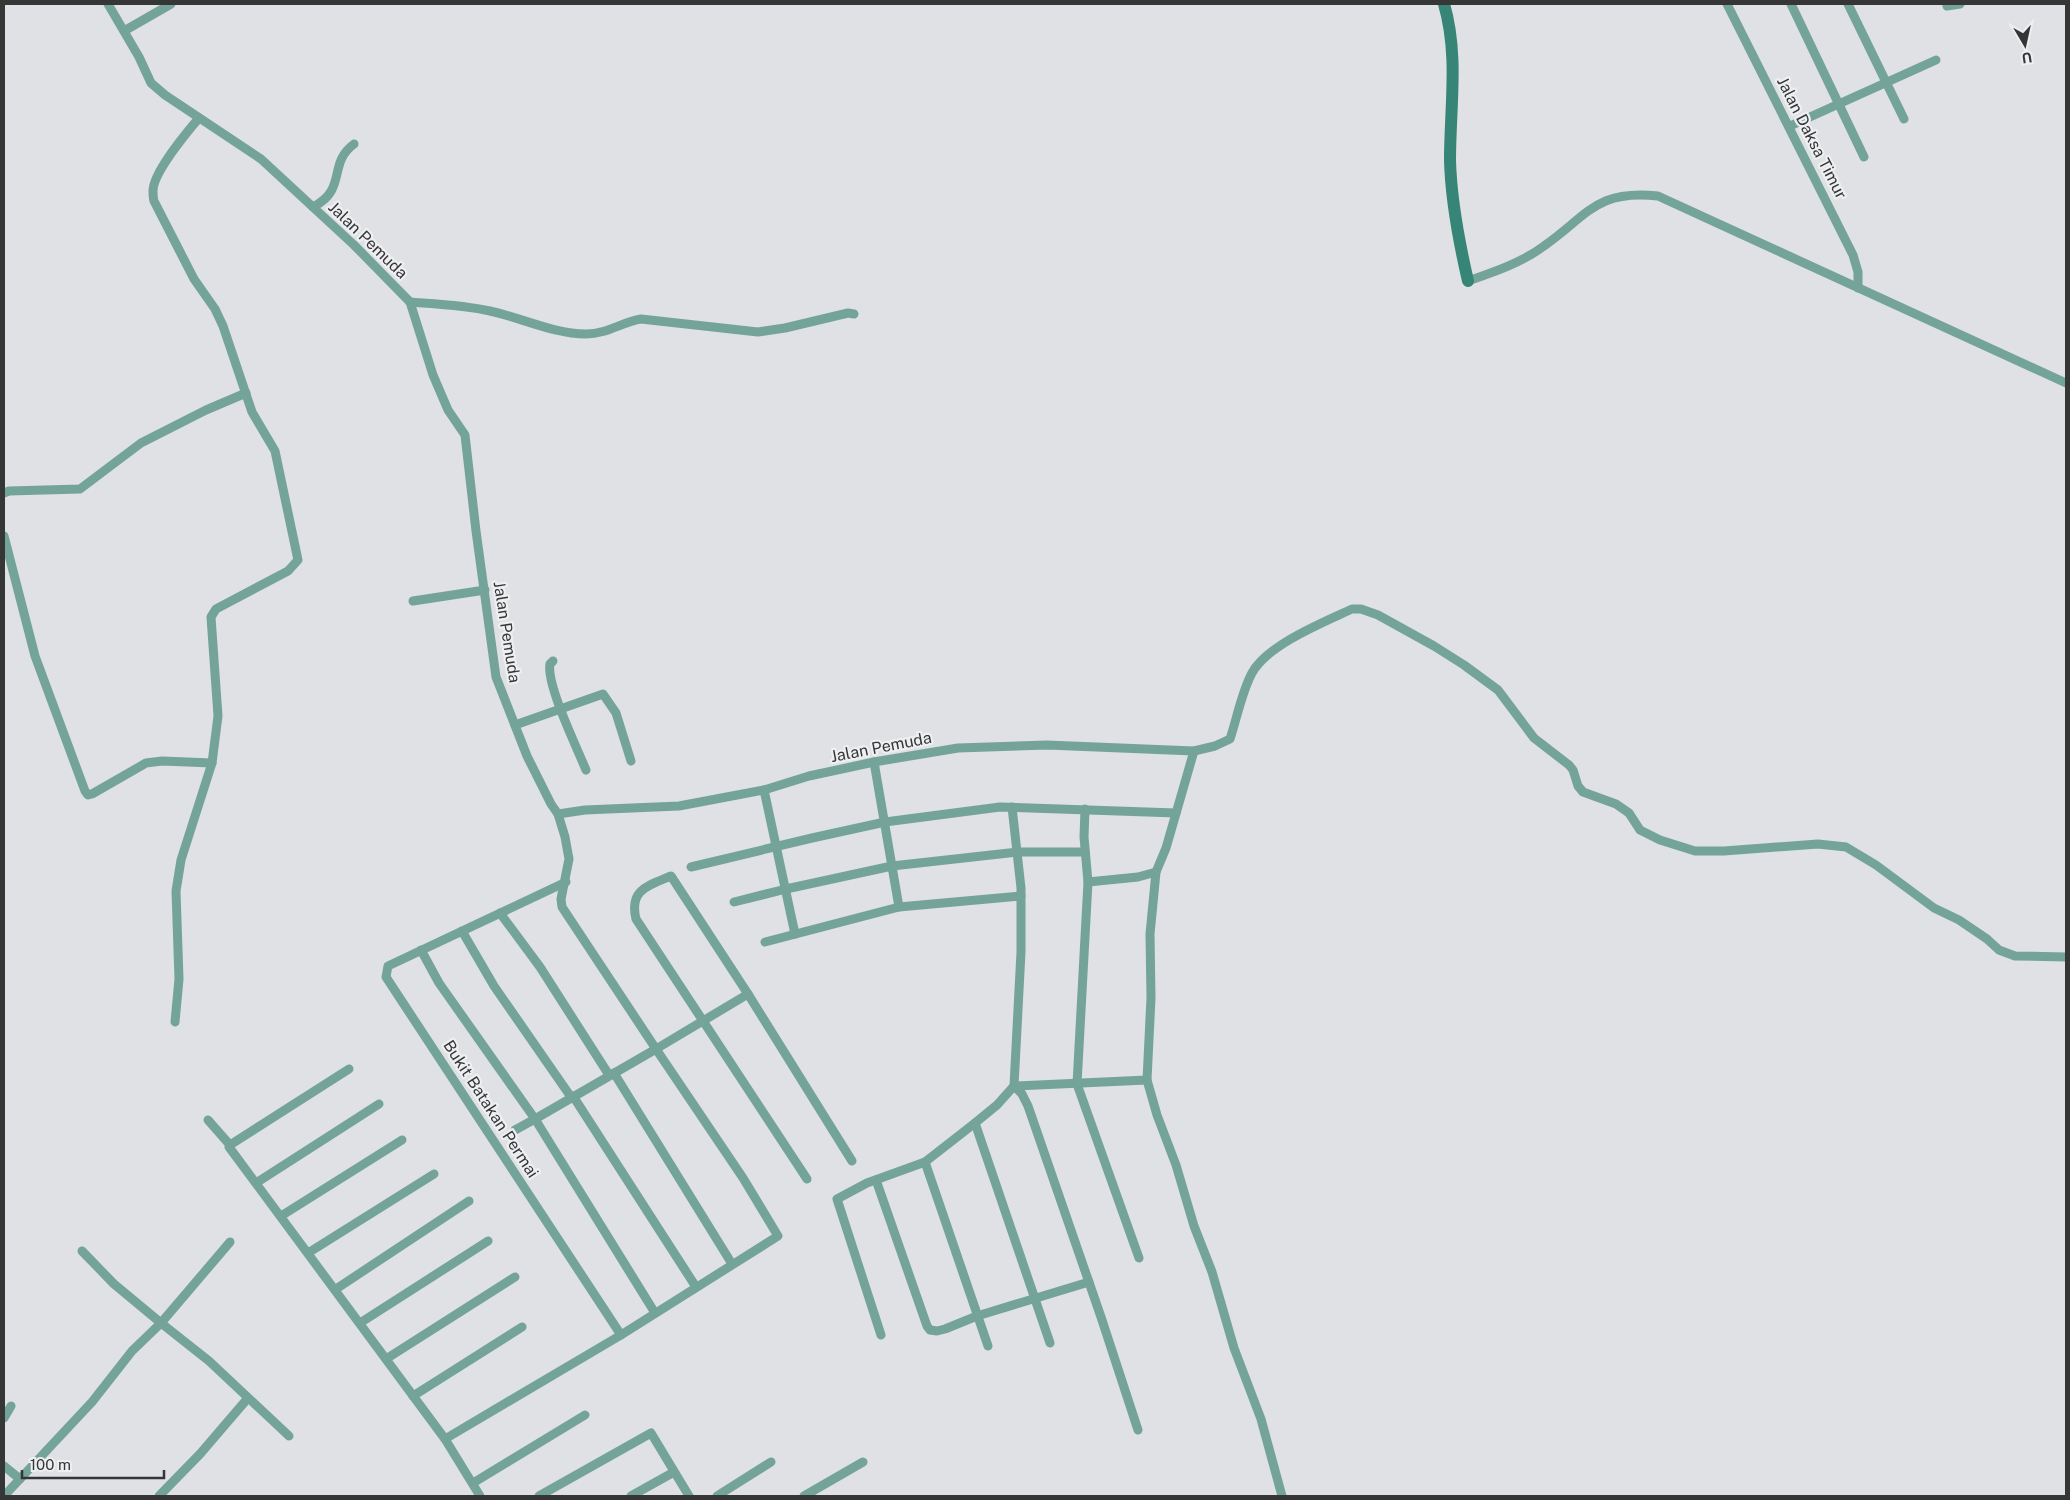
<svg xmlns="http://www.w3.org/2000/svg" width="2070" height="1500" font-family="'Public Sans',sans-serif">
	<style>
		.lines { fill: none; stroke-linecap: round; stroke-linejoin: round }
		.street { stroke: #74a499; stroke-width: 9 }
		.secondary { stroke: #368576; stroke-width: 12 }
		.labels { text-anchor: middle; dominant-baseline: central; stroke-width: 4.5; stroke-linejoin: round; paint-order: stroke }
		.street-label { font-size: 16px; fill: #363637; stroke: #edeff1 }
	</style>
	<rect width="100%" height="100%" fill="#dfe1e4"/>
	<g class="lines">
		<g class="street">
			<path d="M108,4L139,57L151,83L165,95L261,159L354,245L410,302L433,375L448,410L465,435L476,531L496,677L527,756L551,804L558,814L565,837L569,859L561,899L562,907L656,1049L535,1119L655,1313"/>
			<path d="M1727,4L1853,255L1858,272V288"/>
			<path d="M1791,4L1864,157"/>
			<path d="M1848,4L1904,119"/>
			<path d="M1947,6L1960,4"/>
			<path d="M124,31L171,4"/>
			<path d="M1790,126L1936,60"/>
			<path d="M313,207C348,189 327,164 354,144"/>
			<path d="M1468,281C1494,272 1521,263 1544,246C1588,215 1597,189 1658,196L2066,383"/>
			<path d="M410,302C437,304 464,305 490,311C522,318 554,334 586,334C607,334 622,322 641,319L758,332L785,328L848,313L854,314"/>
			<path d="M4,493L9,491L80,489L141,443L206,410L246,393"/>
			<path d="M4,536L35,656L85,791L88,795L92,794L146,763L162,761L212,763"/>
			<path d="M413,601L485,590"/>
			<path d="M553,661L550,664C546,684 577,748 586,770"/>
			<path d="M515,725L603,694L616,713L631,761"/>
			<path d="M1194,751L1166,848L1156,872L1150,934L1151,998L1147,1080L1157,1115L1176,1165L1194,1226L1212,1272L1234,1348L1261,1419L1282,1496"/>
			<path d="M874,762L899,907"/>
			<path d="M764,790L795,934"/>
			<path d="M1012,807L1021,888V952L1014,1086L997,1105L975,1123L1050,1343"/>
			<path d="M1085,809L1084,837L1088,882L1077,1084L1139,1258"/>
			<path d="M558,814L585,810L679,806L764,790L809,776L874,762L958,748L1047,745L1194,751L1215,746L1230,739C1237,718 1242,691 1252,673C1267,645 1324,622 1352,609H1361L1378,615L1434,646L1464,665L1498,690L1534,738L1569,765L1573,770L1578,786L1583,792L1616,804L1629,813L1640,830L1660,840L1695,851H1724L1818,844L1846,847L1876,865L1934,908L1959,920L1987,939L1999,950L2015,956L2066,957"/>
			<path d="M691,867L812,838L885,822L1000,807L1176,813"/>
			<path d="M566,882L388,966L386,977L621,1335"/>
			<path d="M1088,882L1138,877L1156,872"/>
			<path d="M734,902L786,889L892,866L1018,852H1085"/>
			<path d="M500,913L540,967L609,1075"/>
			<path d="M462,931L494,986L571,1097"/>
			<path d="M765,942L899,907L1021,896"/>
			<path d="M421,950L439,983L535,1119L515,1130"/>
			<path d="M175,1022L179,979L176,891L181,860L212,763L218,716L211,617L216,609L288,571L298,560L275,451L252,412L223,326L215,309L194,279L154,201C153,198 153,193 153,190C154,172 187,132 199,118"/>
			<path d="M614,1073L732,1264"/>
			<path d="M1014,1086L1022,1094L1028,1106L1101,1317L1138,1430"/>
			<path d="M1014,1086L1147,1080"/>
			<path d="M573,1096L696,1287"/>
			<path d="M208,1120L230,1145L229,1147L445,1439"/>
			<path d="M230,1145L349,1069"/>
			<path d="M925,1162L988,1346"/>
			<path d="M807,1179L636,919C629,890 647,886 671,876L748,994L852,1161"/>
			<path d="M876,1180L927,1326L930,1330L937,1331L945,1329L977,1316L1089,1282"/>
			<path d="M256,1183L379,1104"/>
			<path d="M281,1216L402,1140"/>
			<path d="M82,1251L114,1284L161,1323L230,1242"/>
			<path d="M308,1253L434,1174"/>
			<path d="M336,1289L469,1201"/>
			<path d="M360,1323L488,1241"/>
			<path d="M881,1335L837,1199L867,1183L925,1162L975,1123"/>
			<path d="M386,1359L515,1277"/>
			<path d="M413,1396L522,1327"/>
			<path d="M4,1418L11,1406"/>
			<path d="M4,1466L20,1479"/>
			<path d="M473,1483L585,1415"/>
			<path d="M4,1496L92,1402L132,1351L161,1323L209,1361L289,1436"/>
			<path d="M159,1496L200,1454L248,1398"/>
			<path d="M480,1496L445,1439L621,1335L778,1236L743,1178L656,1049L748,994"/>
			<path d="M539,1496L651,1433L689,1496"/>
			<path d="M631,1496L674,1472"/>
			<path d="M717,1496L771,1462"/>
			<path d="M804,1496L863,1462"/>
		</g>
		<path class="secondary" d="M1444,4C1459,55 1450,107 1450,160C1451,200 1459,242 1468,281"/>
	</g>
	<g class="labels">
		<g class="street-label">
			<text transform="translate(1812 138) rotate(63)">Jalan Daksa Timur</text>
			<text transform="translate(368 240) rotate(44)">Jalan Pemuda</text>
			<text transform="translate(507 632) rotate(81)">Jalan Pemuda</text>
			<text transform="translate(881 747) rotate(-11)">Jalan Pemuda</text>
			<text transform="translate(491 1109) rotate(57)">Bukit Batakan Permai</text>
		</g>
	</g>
	<rect width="2070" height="1500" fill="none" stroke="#363637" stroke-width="10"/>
	<g transform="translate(2025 45) rotate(171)" stroke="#edeff1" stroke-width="4" paint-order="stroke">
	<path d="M0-4L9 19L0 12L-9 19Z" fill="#363637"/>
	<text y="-8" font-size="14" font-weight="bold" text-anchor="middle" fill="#363637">U</text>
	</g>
	<path d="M22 1470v8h142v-8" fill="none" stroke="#363637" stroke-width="2.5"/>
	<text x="30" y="1470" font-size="15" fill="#363637" stroke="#edeff1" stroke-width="4" paint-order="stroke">100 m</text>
</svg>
